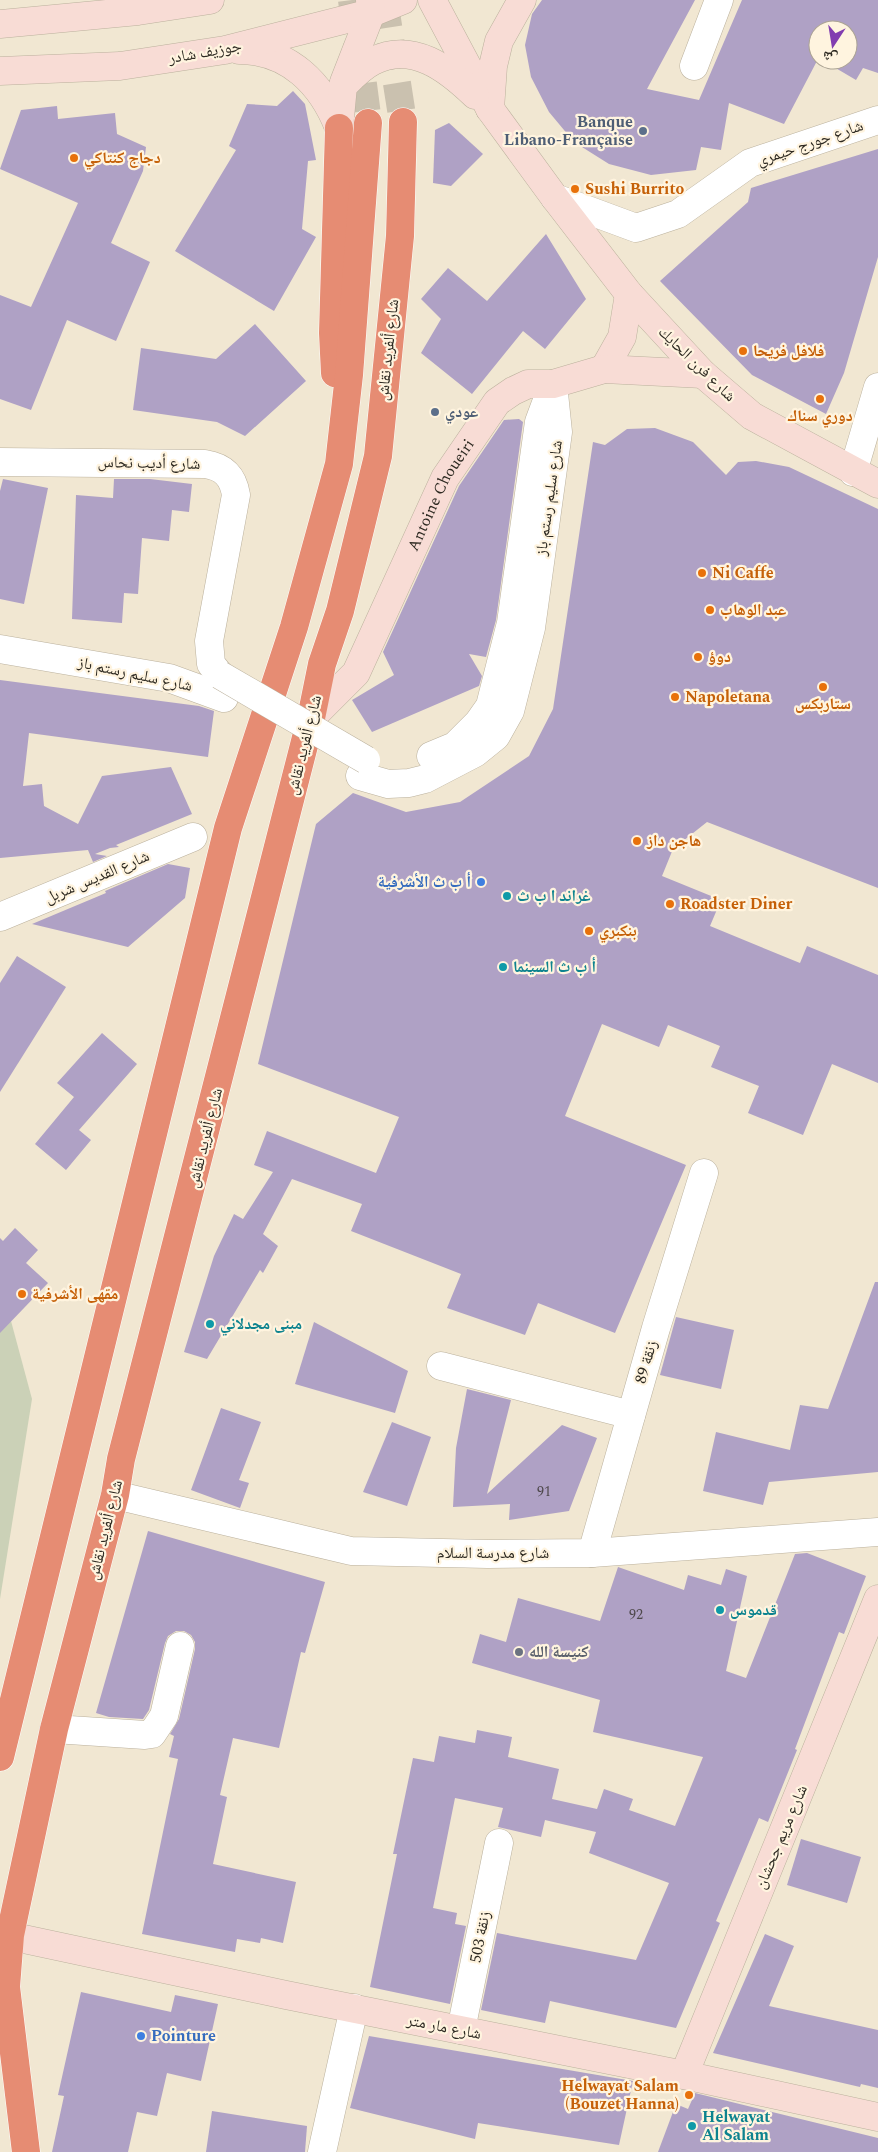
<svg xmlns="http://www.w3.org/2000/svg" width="878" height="2152" font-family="Spectral,'Noto Naskh Arabic',serif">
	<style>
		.green { fill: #cbd1b7 }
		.building { fill: #afa1c5 }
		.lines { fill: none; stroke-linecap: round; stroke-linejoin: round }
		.highway-tunnel { stroke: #cac1af; stroke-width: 28; stroke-dasharray: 28 14; stroke-linecap: butt }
		.street-casing { stroke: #bbb19d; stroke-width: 29 }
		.secondary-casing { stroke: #bbb19d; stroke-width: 29 }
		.highway-casing { stroke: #fff; stroke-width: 29 }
		.street { stroke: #fff; stroke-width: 28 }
		.secondary { stroke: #f8dcd5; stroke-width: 28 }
		.highway { stroke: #e68c73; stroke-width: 28 }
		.street-bridge-casing { stroke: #bbb19d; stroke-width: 29; stroke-linecap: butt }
		.street-bridge { stroke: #fff; stroke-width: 28 }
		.service-dot { fill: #5c6f8a; stroke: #fff4df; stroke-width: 2 }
		.food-dot { fill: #e8710a; stroke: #fff4df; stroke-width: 2 }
		.shop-dot { fill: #3f7fe0; stroke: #fff4df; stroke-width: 2 }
		.culture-dot { fill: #0f9aa8; stroke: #fff4df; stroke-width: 2 }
		.worship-dot { fill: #6b7280; stroke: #fff4df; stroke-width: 2 }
		.labels { text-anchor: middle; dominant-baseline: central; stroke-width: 4.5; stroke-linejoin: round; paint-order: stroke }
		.number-label { font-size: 14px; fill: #4e484b }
		.street-label { font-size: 16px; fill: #2e2a22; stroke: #fff4df }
		.service-label { font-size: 16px; font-weight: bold; fill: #4e5e75; stroke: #fff4df; text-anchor: end }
		.food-label { font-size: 16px; font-weight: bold; fill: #c56008; stroke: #fff4df; text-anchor: start }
		.shop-label { font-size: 16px; font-weight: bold; fill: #366cbe; stroke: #fff4df; text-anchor: end }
		.culture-label { font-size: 16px; font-weight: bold; fill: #0d838f; stroke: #fff4df; text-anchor: start }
		.worship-label { font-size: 16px; font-weight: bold; fill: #5b616d; stroke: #fff4df; text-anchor: start }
	</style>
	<rect width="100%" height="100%" fill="#f1e7d2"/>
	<path class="green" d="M11,1321L32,1399L0,1599V1322Z"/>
	<g class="building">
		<path d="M542,0H695L647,89L699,100L742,0H878V73L863,68L856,80L822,60H848V30H818V59L784,124L729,103L721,150L701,147L696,170L651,175L609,164L574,142L549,112L531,77L525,45L532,14Z"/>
		<path d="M293,91L305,104L316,160L308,161L302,229L316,237L274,311L175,251L236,150L229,146L247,104L277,106Z"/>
		<path d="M57,106L58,119L115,113L117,134L146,147L143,171L111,243L150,262L116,341L67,320L31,410L0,399V295L31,307L78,203L0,169L21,110Z"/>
		<path d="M449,123L483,154L451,186L433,183L435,130Z"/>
		<path d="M878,149V257L844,373L826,414L752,375L660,281L748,202L751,188Z"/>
		<path d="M546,234L586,299L545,349L523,331L472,394L421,353L441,319L421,299L448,268L487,301Z"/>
		<path d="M255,324L306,381L245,436L217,422L133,410L141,348L216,359Z"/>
		<path d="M519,419L523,422L496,620L486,657L469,654L482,676L479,686L372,732L352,700L394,675L383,652L459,486L504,420Z"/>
		<path d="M655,428L693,442L726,475L738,462L756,461L789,467L878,509V888L707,822L673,849L662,876L721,900L710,926L800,963L807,946L878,975V1083L832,1064L803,1135L748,1113L759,1086L711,1067L720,1046L668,1025L659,1047L602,1024L565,1116L686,1165L615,1333L538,1303L525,1335L447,1308L461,1274L351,1231L362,1204L292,1179L263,1234L278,1246L263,1273L260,1270L207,1359L184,1352L214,1256L234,1214L243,1219L273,1172L254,1165L267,1131L376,1173L399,1117L258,1064L316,824L353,793L406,812L460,802L529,756L553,709L593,442L605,445L627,429Z"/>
		<path d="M3,479L48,488L24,604L0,599V491Z"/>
		<path d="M114,479H150L192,484L189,512L172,510L169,541L142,538L138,594L124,593L122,623L72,619L76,495L113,498Z"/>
		<path d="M0,680L199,706L214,711L208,757L29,733L23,786L42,784L44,806L78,824L102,776L171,767L192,814L116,845L119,847L110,848L95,854L107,856L93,862L88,850L0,858Z"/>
		<path d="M168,864L190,868L185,898L128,947L32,924L106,893L105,891Z"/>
		<path d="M17,956L66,987L0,1092V983Z"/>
		<path d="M102,1033L137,1064L79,1130L91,1140L66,1170L35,1144L74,1097L57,1083Z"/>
		<path d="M15,1228L38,1250L26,1263L48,1283L0,1333V1238L3,1241Z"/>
		<path d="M875,1282H878V1472L769,1482L763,1505L703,1491L716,1432L790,1450L800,1405L828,1409Z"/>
		<path d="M676,1317L734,1330L721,1389L660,1375Z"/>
		<path d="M314,1322L408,1371L395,1413L295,1384Z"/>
		<path d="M467,1389L511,1400L487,1494L562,1425L597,1438L569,1511L509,1520L510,1504L453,1507L456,1448Z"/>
		<path d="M221,1408L261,1422L239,1480L249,1483L240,1508L191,1490Z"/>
		<path d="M392,1422L431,1437L407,1506L363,1492Z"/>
		<path d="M148,1531L325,1582L305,1653L301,1652L279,1748L233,1738L220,1795L227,1797L213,1864L296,1882L283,1943L261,1938L260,1943L237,1939L235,1952L142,1934L178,1759L169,1757L174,1736L170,1734L179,1719L195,1649V1642L191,1635L184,1631H176L168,1636L165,1643L149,1710L143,1719L109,1717L96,1713Z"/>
		<path d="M807,1553L866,1576L844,1634L839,1632L795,1749L797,1750L768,1822L759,1818L716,1921L720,1923L676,2028L550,2001L545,2023L481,2010L497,1933L636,1960L669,1883L589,1853L596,1832L545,1820L541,1837L498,1827L503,1808L455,1798L433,1908L457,1913L455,1924L466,1926L450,2004L370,1987L397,1854H393L413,1758L434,1762L439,1736L475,1743L477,1730L512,1737L508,1757L559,1769L552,1799L597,1809L604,1789L633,1799L629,1810L675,1826L703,1757L593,1732L600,1700L472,1663L480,1634L506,1642L518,1598L600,1621L618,1567L684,1590L688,1575L721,1585L726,1569L747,1576L726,1671L746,1678L795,1554Z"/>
		<path d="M801,1839L861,1857L847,1903L787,1885Z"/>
		<path d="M765,1934L794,1946L769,2006L878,2030V2088L861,2084L860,2087L713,2053Z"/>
		<path d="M81,1992L171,2012L175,1995L218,2004L201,2081L167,2073L157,2116L137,2112L128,2152H52L64,2096L58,2095Z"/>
		<path d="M369,2036L633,2081L619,2145L478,2123L475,2139L350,2108Z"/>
		<path d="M695,2093L878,2138V2152H658L676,2104L688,2109Z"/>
		<path d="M212,2111L307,2126L305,2152H206Z"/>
	</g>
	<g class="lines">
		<g class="highway-tunnel">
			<path d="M352,0L368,123"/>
			<path d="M384,0L403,122"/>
		</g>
		<defs>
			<g id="street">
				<path d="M694,66L719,0"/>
				<path d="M555,198L636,228L678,214L750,163L878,120"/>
				<path d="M0,462L205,464C224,467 233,476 236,495L209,641L211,664L220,675"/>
				<path d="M853,472L878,387"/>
				<path d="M0,649L169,678L224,698"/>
				<path d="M431,756L455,746L478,723L490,706L511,623L539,422L549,395"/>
				<path d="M360,776L388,784L409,783L425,779L475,753L496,736L510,711L531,628L558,432L553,384"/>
				<path d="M0,917L193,837"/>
				<path d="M441,1366L631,1415"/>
				<path d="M115,1495L351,1551L488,1554L592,1553L878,1532"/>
				<path d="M592,1553L656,1328L704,1173"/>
				<path d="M54,1729L145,1735L152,1734L164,1716L180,1646"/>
				<path d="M461,2030L499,1843"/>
				<path d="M322,2152L354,2008"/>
			</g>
			<g id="secondary">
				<path d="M432,0L490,109L555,198L629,294L703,374L752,416L878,484"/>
				<path d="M0,24L138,11L210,0"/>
				<path d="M239,50C289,50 322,84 339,128"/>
				<path d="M0,71L120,66L225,50L371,13L403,0"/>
				<path d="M344,82L371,13L370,0"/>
				<path d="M490,109L493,66L499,41L522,0"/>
				<path d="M339,128L343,86C352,77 361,67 373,61C413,41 448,69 475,95"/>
				<path d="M604,369L622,337L629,294"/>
				<path id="s1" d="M311,718L356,673L445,478L497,402L513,391L528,384H553L604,369L703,374"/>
				<path d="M0,1934L286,1995L684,2075L878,2117"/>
				<path d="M684,2075L878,1599"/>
			</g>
			<g id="highway">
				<path d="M335,373L333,333L339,128"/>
				<path d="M0,1757L228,828L294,627L339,464L349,375L368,123"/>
				<path d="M26,2152L6,1987L10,1935L54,1729L115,1495L121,1459L311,718L322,664L340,611L378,456L400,236L403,122"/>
			</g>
		</defs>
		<use href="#street" class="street-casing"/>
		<use href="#secondary" class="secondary-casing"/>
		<use href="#highway" class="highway-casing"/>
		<use href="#street" class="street"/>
		<use href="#secondary" class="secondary"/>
		<use href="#highway" class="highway"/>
		<defs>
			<path id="street-bridge" d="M220,675L366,760"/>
		</defs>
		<use href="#street-bridge" class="street-bridge-casing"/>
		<use href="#street-bridge" class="street-bridge"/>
	</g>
	<g class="service-dot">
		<circle cx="643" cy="131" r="5"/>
		<circle cx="435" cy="412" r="5"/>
	</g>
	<g class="food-dot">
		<circle cx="74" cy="158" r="5"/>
		<circle cx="575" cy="189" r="5"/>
		<circle cx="743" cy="351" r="5"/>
		<circle cx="820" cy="399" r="5"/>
		<circle cx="702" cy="573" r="5"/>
		<circle cx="710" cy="610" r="5"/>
		<circle cx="698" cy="657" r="5"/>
		<circle cx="823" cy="687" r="5"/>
		<circle cx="675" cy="697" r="5"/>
		<circle cx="637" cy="841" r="5"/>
		<circle cx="670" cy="904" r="5"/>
		<circle cx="589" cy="931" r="5"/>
		<circle cx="22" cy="1294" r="5"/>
		<circle cx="689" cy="2095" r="5"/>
	</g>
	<g class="shop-dot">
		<circle cx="481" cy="882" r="5"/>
		<circle cx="141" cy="2036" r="5"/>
	</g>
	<g class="culture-dot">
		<circle cx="507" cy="896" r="5"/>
		<circle cx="503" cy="967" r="5"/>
		<circle cx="210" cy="1324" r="5"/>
		<circle cx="720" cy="1610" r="5"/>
		<circle cx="692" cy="2126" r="5"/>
	</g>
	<circle class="worship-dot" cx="519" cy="1652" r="5"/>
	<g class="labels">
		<g class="number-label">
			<text x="544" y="1491">91</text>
			<text x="636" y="1614">92</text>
		</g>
		<g class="street-label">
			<text transform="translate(205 52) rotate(-10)">جوزيف شادر</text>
			<text transform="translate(810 143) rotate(-19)">شارع جورج حيمري</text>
			<text transform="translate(388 350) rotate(-84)">شارع ألفريد نقاش</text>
			<text transform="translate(697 364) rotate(44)">شارع فرن الحايك</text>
			<text transform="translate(149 463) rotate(1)">شارع أديب نحاس</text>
			<text stroke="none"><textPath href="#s1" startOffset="261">Antoine Choueiri</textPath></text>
			<text transform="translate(549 498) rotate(-82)">شارع سليم رستم باز</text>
			<text transform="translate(135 674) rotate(12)">شارع سليم رستم باز</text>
			<text transform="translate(304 745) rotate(-76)">شارع ألفريد نقاش</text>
			<text transform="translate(97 877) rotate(-23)">شارع القديس شربل</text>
			<text transform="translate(205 1138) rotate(-76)">شارع ألفريد نقاش</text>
			<text transform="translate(646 1362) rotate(-74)">زنقة 89</text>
			<text transform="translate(105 1530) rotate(-76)">شارع ألفريد نقاش</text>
			<text x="493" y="1553">شارع مدرسة السلام</text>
			<text transform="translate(781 1837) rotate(-67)">شارع مريم جحشان</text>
			<text transform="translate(480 1937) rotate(-79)">زنقة 503</text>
			<text transform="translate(444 2027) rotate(11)">شارع مار متر</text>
		</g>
		<g class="service-label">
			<text x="633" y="122">Banque<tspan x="633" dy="18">Libano-Française</tspan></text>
			<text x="445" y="412" text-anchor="start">عودي</text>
		</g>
		<g class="food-label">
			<text x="84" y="158">دجاج كنتاكي</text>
			<text x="585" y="189">Sushi Burrito</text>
			<text x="753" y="351">فلافل فريحا</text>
			<text x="820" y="416" text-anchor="middle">دوري سناك</text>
			<text x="712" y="573">Ni Caffe</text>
			<text x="720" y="610">عبد الوهاب</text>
			<text x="708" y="657">دوؤ</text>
			<text x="685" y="697">Napoletana</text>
			<text x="823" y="704" text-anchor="middle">ستاربكس</text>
			<text x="647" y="841">هاجن داز</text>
			<text x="680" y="904">Roadster Diner</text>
			<text x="599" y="931">بنكبري</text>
			<text x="32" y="1294">مقهى الأشرفية</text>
			<text x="679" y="2086" text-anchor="end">Helwayat Salam<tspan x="679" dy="18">(Bouzet Hanna)</tspan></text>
		</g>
		<g class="shop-label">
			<text x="471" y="882">أ ب ث الأشرفية</text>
			<text x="151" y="2036" text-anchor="start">Pointure</text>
		</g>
		<g class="culture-label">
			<text x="517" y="896">غراند ا ب ث</text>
			<text x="513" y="967">أ ب ث السينما</text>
			<text x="220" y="1324">مبنى مجدلاني</text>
			<text x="730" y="1610">قدموس</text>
			<text x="702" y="2117">Helwayat<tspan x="702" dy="18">Al Salam</tspan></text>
		</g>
		<g class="worship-label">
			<text x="529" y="1652">كنيسة الله</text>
		</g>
	</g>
	<g transform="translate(833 45) rotate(192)"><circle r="24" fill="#fff4df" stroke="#aba393"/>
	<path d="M0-4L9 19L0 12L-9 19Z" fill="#823db0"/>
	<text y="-8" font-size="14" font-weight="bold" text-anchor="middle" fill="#2e2a22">ش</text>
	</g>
</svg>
